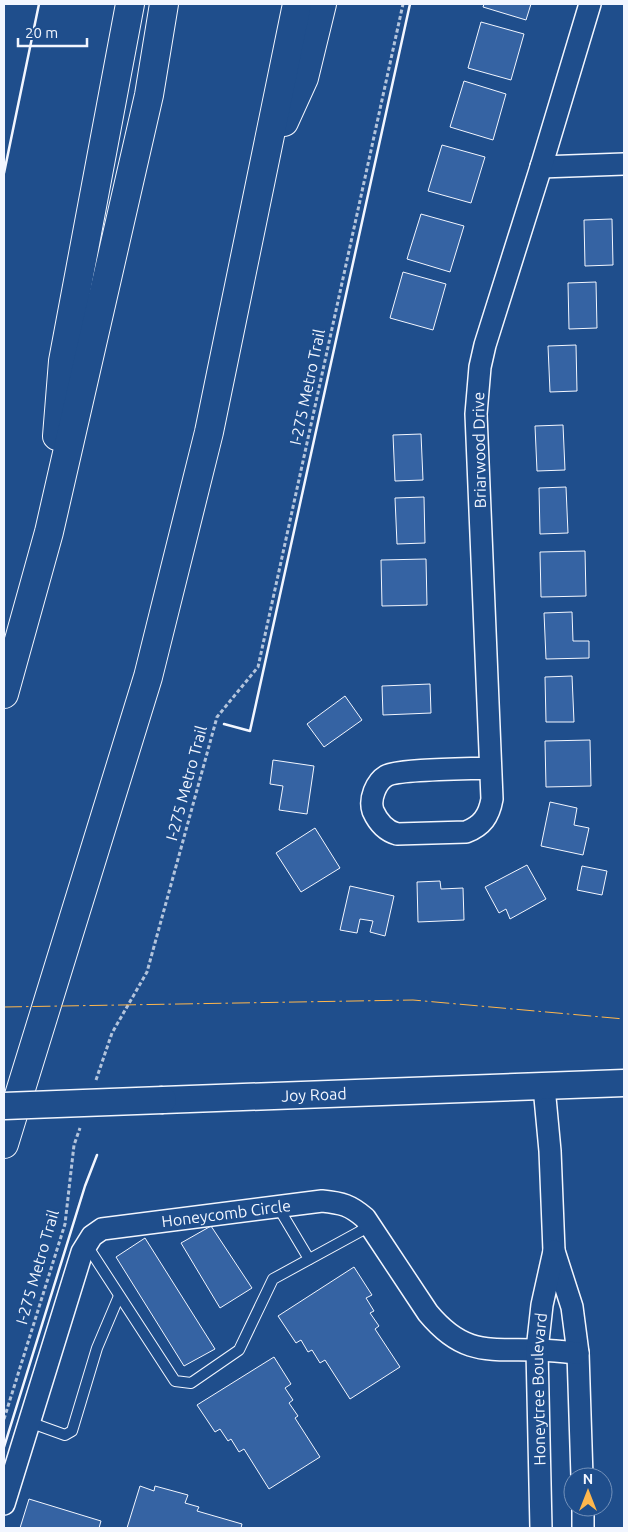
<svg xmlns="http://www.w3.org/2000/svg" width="628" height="1532" font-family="Ubuntu,sans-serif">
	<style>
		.building { fill: #3563a3; stroke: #f2f6ff }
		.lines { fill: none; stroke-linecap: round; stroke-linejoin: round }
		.service-casing { stroke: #f2f6ff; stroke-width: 12 }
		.minor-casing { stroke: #f2f6ff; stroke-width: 24 }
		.tertiary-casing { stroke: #f2f6ff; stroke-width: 29 }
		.motorway-casing { stroke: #f2f6ff; stroke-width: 30 }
		.path { stroke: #b3c4dc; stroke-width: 3; stroke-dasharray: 4 2.5; stroke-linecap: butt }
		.service { stroke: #1f4e8c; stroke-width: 10 }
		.minor { stroke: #1f4e8c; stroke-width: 21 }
		.tertiary { stroke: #1f4e8c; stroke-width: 26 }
		.motorway { stroke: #1f4e8c; stroke-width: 28 }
		.tertiary-bridge-casing { stroke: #f2f6ff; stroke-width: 29; stroke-linecap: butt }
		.tertiary-bridge { stroke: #1f4e8c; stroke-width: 26 }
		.wall { stroke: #f2f6ff; stroke-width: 2.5 }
		.power { stroke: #ffb74d; stroke-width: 1; stroke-dasharray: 18 4 2.5 4; stroke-linecap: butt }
		.labels { text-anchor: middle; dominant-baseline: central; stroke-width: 4; stroke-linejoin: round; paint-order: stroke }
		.street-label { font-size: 16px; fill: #f2f6ff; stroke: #1f4e8c }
	</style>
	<rect width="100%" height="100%" fill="#1f4e8c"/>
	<g class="building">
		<path d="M484,4H531L526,20L483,7Z"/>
		<path d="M481,22L524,34L511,80L468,68Z"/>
		<path d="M464,81L506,94L493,140L450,127Z"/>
		<path d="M442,145L485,157L471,203L428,191Z"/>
		<path d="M421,214L464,226L450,272L407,259Z"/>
		<path d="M612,219L613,265L585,266L584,220Z"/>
		<path d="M403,272L446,284L433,330L390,318Z"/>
		<path d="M596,282L597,328L569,329L568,283Z"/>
		<path d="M576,345L577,391L550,392L548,346Z"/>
		<path d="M563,425L565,470L537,471L535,426Z"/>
		<path d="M421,434L423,480L395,481L393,435Z"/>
		<path d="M566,487L568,533L540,534L539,488Z"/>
		<path d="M424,497L425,543L397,544L395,498Z"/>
		<path d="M585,551L586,596L541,597L540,552Z"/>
		<path d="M426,559L427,605L382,606L381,560Z"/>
		<path d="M572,612L573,641H589V658L546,659L544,613Z"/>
		<path d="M572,676L574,722H546L545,677Z"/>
		<path d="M430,684L431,713L383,715L382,686Z"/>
		<path d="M345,696L362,720L324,747L307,724Z"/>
		<path d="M590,740L591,786L546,787L545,741Z"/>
		<path d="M273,760L314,766L307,814L279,810L283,786L270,784Z"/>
		<path d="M550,802L577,808L574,825L589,828L583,855L541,846Z"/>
		<path d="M315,828L340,868L301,892L276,853Z"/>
		<path d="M527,865L546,899L510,919L506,909L499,913L485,887Z"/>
		<path d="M582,866L607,871L602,895L577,890Z"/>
		<path d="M440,881L441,889L463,888L464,920L418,922L417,882Z"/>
		<path d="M350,886L394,896L385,936L370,932L373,921L360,919L357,933L340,930Z"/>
		<path d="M211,1226L252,1288L220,1308L181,1243Z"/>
		<path d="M145,1238L215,1349L184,1366L116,1257Z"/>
		<path d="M354,1267L372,1295L366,1298L374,1311L370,1313L379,1326L375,1329L400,1367L350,1399L325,1360L320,1363L312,1350L308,1352L301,1340L296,1343L278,1316Z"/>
		<path d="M274,1357L291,1384L285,1388L293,1400L289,1403L298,1416L295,1418L320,1457L269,1489L244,1449L239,1452L231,1439L228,1441L220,1429L215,1432L197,1405Z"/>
		<path d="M140,1486L154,1491L155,1486L188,1495L185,1503L199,1507L197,1511L242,1524L241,1528H127Z"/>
		<path d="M29,1499L101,1521L99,1528H20Z"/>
	</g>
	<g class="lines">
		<defs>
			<g id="service">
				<path d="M278,1207L309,1259"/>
				<path d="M86,1244L175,1381L191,1383L239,1350L273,1279L370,1226"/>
				<path d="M29,1422L65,1435L72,1431L97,1348L119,1296"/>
			</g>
			<g id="minor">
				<path d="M541,167L624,164"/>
				<path d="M490,768C471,769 398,769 386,776C376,782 369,799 373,811C378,822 386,831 397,834L466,832C482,826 489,816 492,799L476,414L480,367L485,345L541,167L590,4"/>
				<path d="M544,1087L550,1151L554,1251L572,1307L578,1353L582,1477"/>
				<path id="s1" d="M4,1504L82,1252L92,1236L102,1229L322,1201C342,1203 350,1205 365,1218L428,1313C463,1355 487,1349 536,1350C550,1350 564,1352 578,1353"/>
				<path d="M583,1507V1528"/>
				<path id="s2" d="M541,1528L537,1350L542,1305L554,1251"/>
			</g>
			<g id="tertiary">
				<path id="s3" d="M163,1100L624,1083"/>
			</g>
			<g id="motorway">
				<path d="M284,122L304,78L322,4"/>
				<path d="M57,436L63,361L130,4"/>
				<path d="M4,694L49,532L149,95L164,4"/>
				<path d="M4,1144L148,677L209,432L297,4"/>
			</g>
		</defs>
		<use href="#service" class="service-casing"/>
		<use href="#minor" class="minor-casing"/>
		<use href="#tertiary" class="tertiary-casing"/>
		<use href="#motorway" class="motorway-casing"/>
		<g class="path">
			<path d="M96,1080L112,1033L147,972L217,717L258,667L403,4"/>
			<path d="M4,1419L65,1224L74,1145L80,1128"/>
		</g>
		<use href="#service" class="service"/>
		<use href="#minor" class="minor"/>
		<use href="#tertiary" class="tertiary"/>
		<use href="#motorway" class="motorway"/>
		<defs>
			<path id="tertiary-bridge" d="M4,1106L163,1100"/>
		</defs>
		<use href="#tertiary-bridge" class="tertiary-bridge-casing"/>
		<use href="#tertiary-bridge" class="tertiary-bridge"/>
		<g class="wall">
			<path d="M4,173L39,4"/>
			<path d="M224,724L250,731L410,4"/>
			<path d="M4,1447L85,1186L97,1155"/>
		</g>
		<path class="power" d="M4,1007L413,1000L624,1019"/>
	</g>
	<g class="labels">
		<g class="street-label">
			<text transform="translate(307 387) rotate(-78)">I-275 Metro Trail</text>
			<text transform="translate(479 450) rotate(-91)">Briarwood Drive</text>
			<text transform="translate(186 783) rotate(-75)">I-275 Metro Trail</text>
			<text stroke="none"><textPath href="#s3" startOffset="151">Joy Road</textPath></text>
			<text stroke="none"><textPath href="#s1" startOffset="420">Honeycomb Circle</textPath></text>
			<text transform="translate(37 1267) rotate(-74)">I-275 Metro Trail</text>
			<text stroke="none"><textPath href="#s2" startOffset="139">Honeytree Boulevard</textPath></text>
		</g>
	</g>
	<rect width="628" height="1532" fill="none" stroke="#f2f6ff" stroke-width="10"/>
	<g transform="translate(588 1492)"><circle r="24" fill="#1f4e8c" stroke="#7391ba"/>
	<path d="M0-4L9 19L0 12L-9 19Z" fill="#ffb74d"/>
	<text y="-8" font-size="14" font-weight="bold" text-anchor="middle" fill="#f2f6ff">N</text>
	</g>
	<path d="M18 38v8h69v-8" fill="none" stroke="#f2f6ff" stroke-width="2.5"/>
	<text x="25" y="38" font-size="15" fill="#f2f6ff" stroke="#1f4e8c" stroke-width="4" paint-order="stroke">20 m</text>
</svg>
